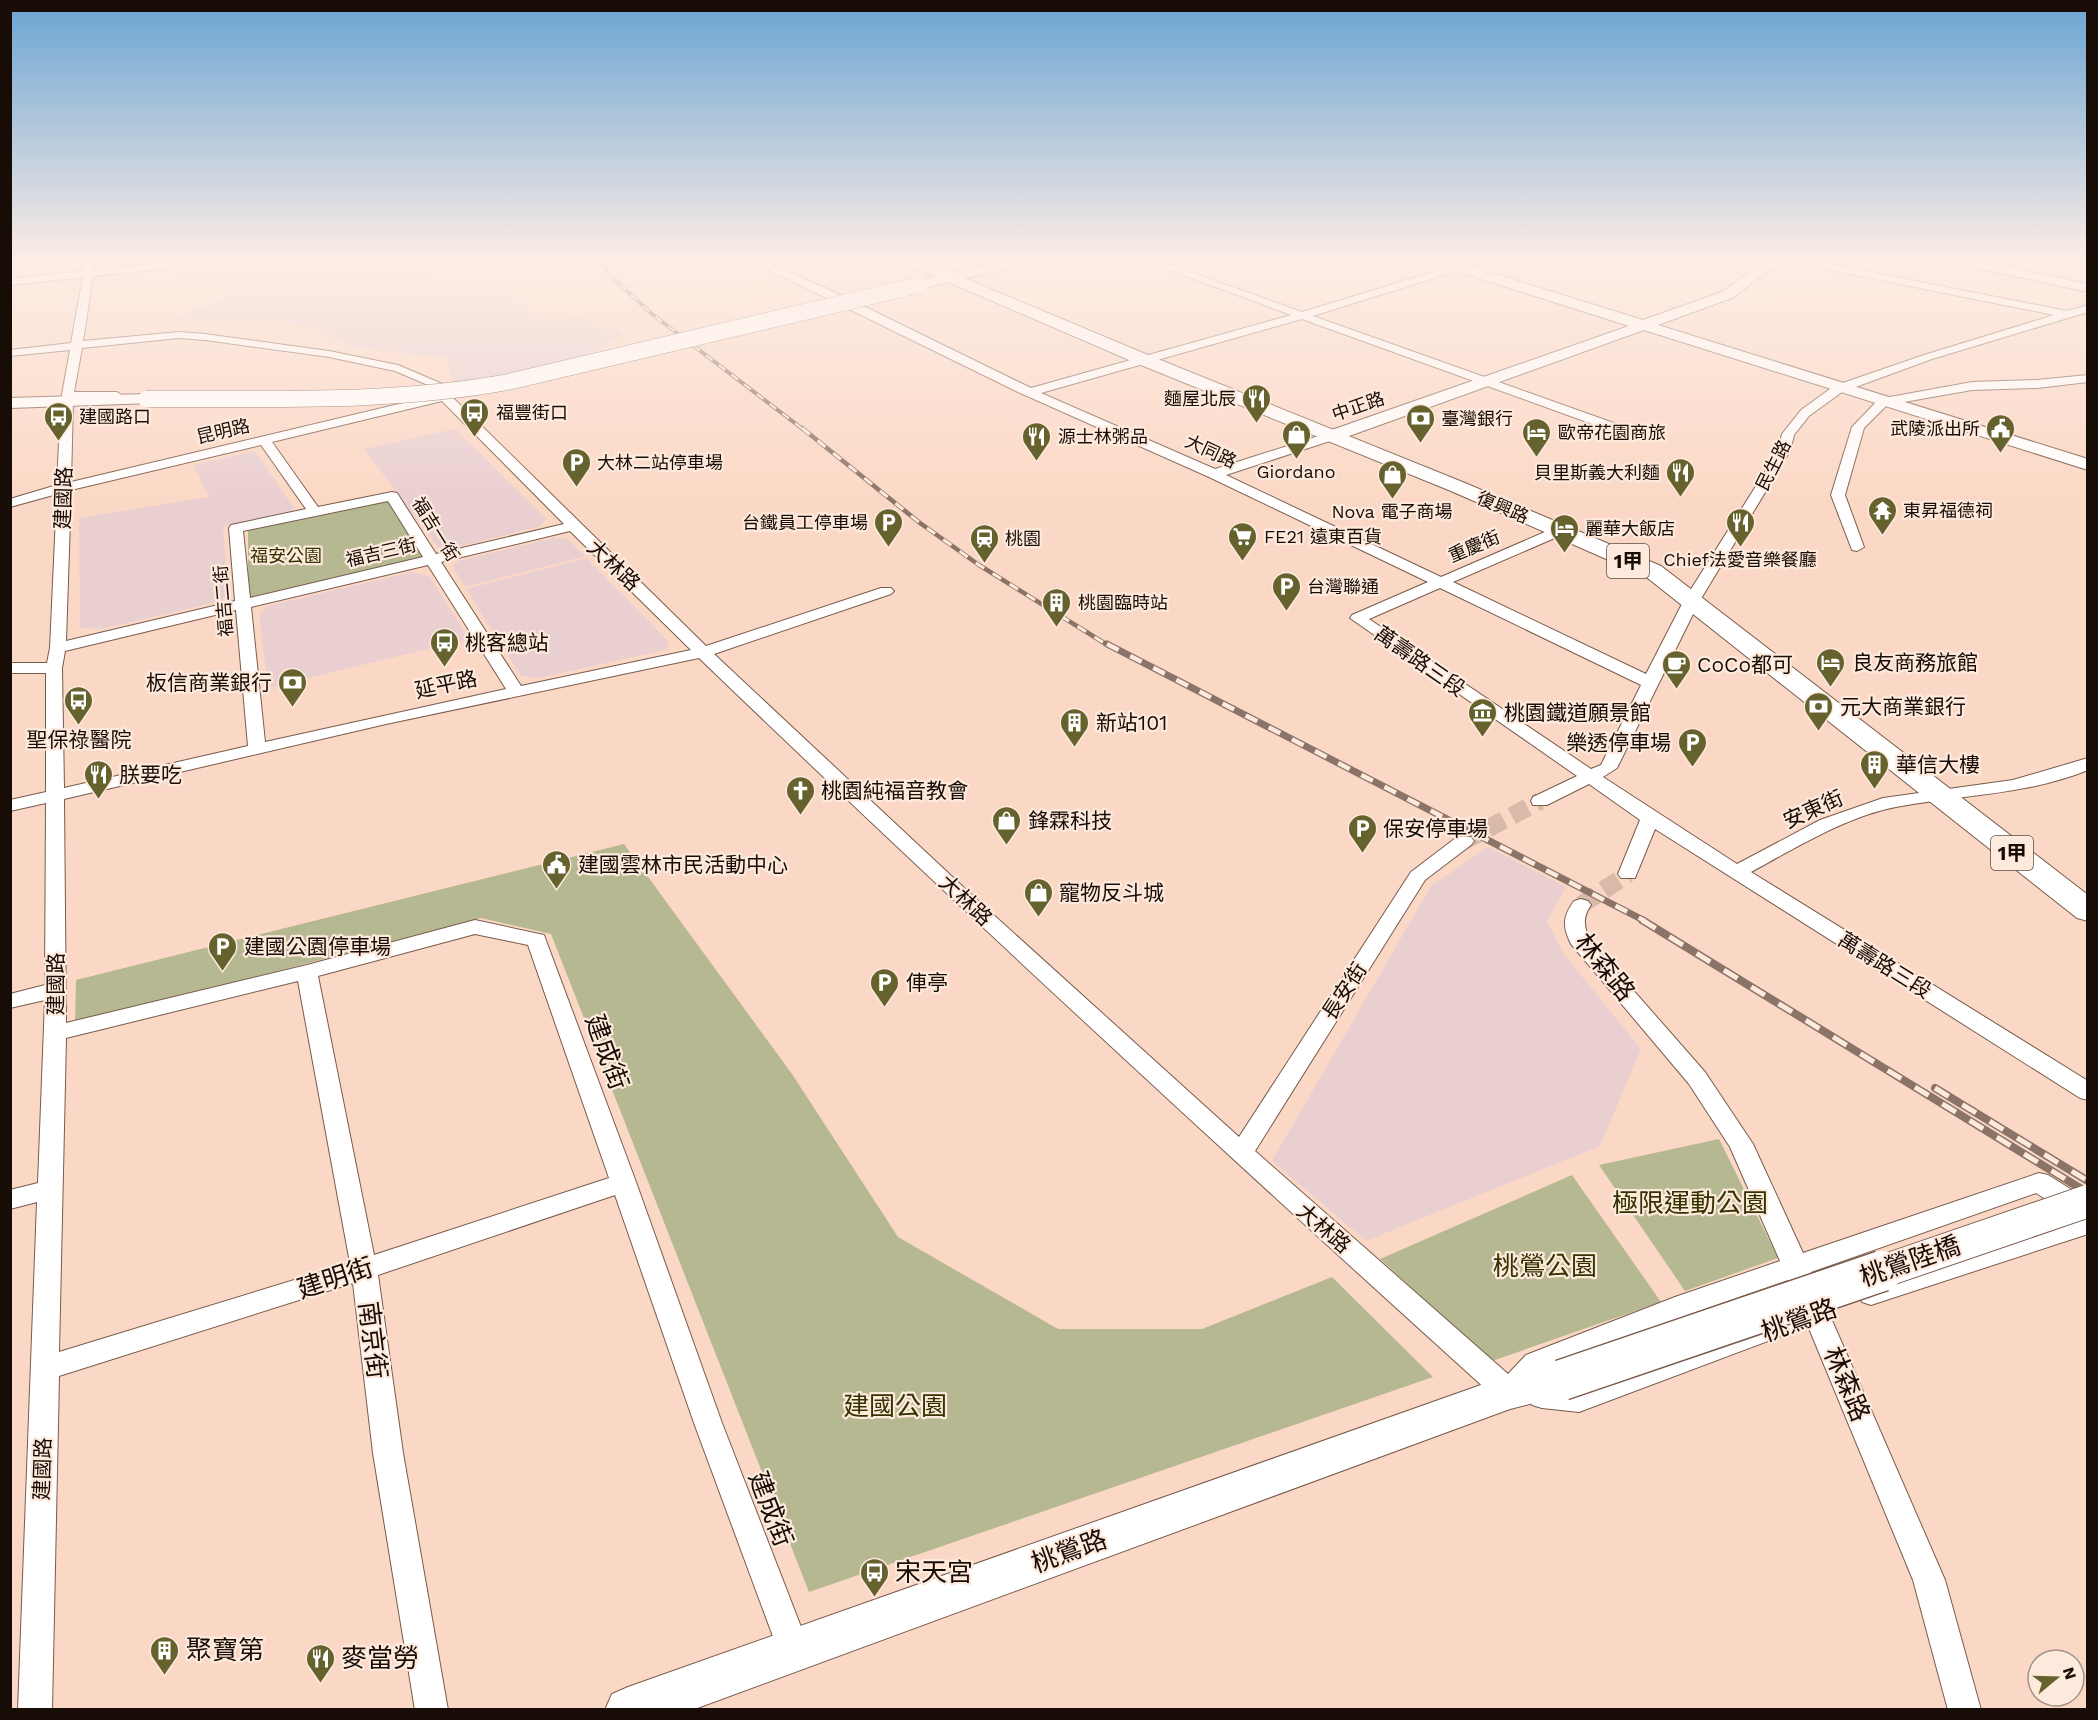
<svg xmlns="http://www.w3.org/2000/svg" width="2098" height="1720" font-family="'Work Sans','Noto Sans TC',sans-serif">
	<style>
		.industrial { fill: #eacfd1 }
		.green { fill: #b6b891 }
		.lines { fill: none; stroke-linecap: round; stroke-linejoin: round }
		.street-tunnel { stroke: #d9b9a8; stroke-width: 18; stroke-dasharray: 18 9; stroke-linecap: butt }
		.street-casing { stroke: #795b4b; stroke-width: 2 }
		.secondary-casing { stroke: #795b4b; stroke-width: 2 }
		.primary-casing { stroke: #795b4b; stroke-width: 2 }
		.street { fill: #fff; fill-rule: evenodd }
		.secondary { fill: #fff; fill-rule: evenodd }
		.primary { fill: #fff; fill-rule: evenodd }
		.rail-far3-casing { stroke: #8b7367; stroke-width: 4 }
		.rail-far2-casing { stroke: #8b7367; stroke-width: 4.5 }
		.rail-far1-casing { stroke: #8b7367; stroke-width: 7 }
		.rail-casing { stroke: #8b7367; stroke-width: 8 }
		.rail-far3 { stroke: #fee9dd; stroke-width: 2; stroke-dasharray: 8; stroke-linecap: butt }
		.rail-far2 { stroke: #fee9dd; stroke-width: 3; stroke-dasharray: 10; stroke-linecap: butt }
		.rail-far1 { stroke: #fee9dd; stroke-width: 4.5; stroke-dasharray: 13; stroke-linecap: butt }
		.rail { stroke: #fee9dd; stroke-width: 5; stroke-dasharray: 16; stroke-linecap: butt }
		.secondary-bridge-far2-casing { stroke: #795b4b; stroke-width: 17; stroke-linecap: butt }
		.secondary-bridge-far1-casing { stroke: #795b4b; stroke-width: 34; stroke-linecap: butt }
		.secondary-bridge-casing { stroke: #795b4b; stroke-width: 43; stroke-linecap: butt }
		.secondary-bridge-far2 { stroke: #fff; stroke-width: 16 }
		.secondary-bridge-far1 { stroke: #fff; stroke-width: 32 }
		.secondary-bridge { stroke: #fff; stroke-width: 40 }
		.labels { text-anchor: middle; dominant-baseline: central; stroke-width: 4.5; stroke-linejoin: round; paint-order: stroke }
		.far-poi-label { font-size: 18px; fill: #180c06; stroke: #fee9dd; text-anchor: start }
		.far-street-label { font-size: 18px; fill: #180c06; stroke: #fee9dd }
		.far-park-label { font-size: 18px; fill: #330; stroke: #fee9dd }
		.shield { fill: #fee9dd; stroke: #5d4e46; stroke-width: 1.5 }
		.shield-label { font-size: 20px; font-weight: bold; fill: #180c06 }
		.street-label { font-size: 21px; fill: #180c06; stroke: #fee9dd }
		.poi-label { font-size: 21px; fill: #180c06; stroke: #fee9dd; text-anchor: start }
		.near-street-label { font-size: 26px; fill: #180c06; stroke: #fee9dd }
		.near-park-label { font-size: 26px; fill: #330; stroke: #fee9dd }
		.near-poi-label { font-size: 26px; fill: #180c06; stroke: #fee9dd; text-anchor: start }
	</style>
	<rect width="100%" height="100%" fill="#fbd8c5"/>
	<g class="industrial">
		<path d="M249,260H427V292L480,286L522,301L541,322L583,316L597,328L615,329L621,335L592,356L497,377L453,382L447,358L358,348L338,340L326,330L281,321L171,319L254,286L242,280L195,289L175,268Z"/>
		<path d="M455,429L546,519L541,526L450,549L438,547L364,449Z"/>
		<path d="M255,451L294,508L289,512L223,526L228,593L221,601L101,629L80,628L79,518L209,497L193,465Z"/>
		<path d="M553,538L567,539L585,556L465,587L452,566L458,561Z"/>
		<path d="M586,558L669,642L665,650L538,678L521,676L466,589Z"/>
		<path d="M412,572L429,576L469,639L268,688L259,615L268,606Z"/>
		<path d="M1488,847L1566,887L1547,921L1563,953L1641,1049L1600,1146L1366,1241L1272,1161L1431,886Z"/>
	</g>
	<g class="green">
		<path d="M388,499L424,557L248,600V527Z"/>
		<path d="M624,844L792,1074L898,1237L1058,1329H1202L1332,1277L1433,1377L809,1592L551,934L481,918L75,1024L76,980Z"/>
		<path d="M1719,1139L1778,1258L1685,1291L1599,1165Z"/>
		<path d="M1572,1175L1661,1302L1492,1361L1380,1259Z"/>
	</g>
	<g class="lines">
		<g class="street-tunnel">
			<path d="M1464,841L1540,801"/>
			<path d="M1581,905L1628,874"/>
		</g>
		<defs>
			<g id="street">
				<path d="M86,260H96L94,270L196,260H227L222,263L93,276L83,341L179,332L205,334L329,351L398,365L452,388L450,391H442L395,371L329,357L205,340L179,338L82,348L74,392H117L123,396L117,400H73L71,482L445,393L449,394L706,646L881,588H891L894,591L891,594L714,654L976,899L1239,1137L1411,872L1457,837H1471L1474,841L1471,845L1425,880L1255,1151L1508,1374L1526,1355L1675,1297L1780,1261L1730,1147L1689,1084L1571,944C1562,926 1563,916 1574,901L1581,899L1588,901L1591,905C1582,918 1584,927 1590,941L1705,1072L1753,1144L1803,1253L2039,1173L2048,1175L2088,1200V1214C2070,1220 2051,1202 2036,1193L1811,1272L1945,1580L1981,1710H1948L1913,1580L1808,1326L1579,1412L1542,1408L1532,1405L1528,1396L1532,1387L1542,1384L1579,1388L1788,1312L1801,1310L1788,1280L1693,1313L1546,1371L1519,1401L1509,1404L1499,1401C1229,1157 962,911 699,658L386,724L64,799L66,1023L307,965L475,920L544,935L636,1182L722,1423L810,1650L805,1661L794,1666L783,1661L778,1650L694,1423L615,1195L378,1275L403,1453L448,1710H415L373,1453L353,1283L59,1376L52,1710H18L37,1202L10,1209V1190L38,1183L45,1000L10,1008V994L45,985L46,803L10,811V800L46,792V673H10V663H47L50,648L57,494L10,507V499L57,485L61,400L70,350L10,356V350L71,343L83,277L10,285V279L84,271ZM442,401L564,524L436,554L397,493L392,492L318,507L272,442ZM261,445L306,509L231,525L229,528L235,601L66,641L71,490ZM388,501L423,557L250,598L243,531ZM570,531L691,650L521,686L441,562ZM428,565L506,689L265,742L251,607ZM236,610L248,746L64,788L62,668L65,651ZM475,934L528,945L609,1178L374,1255L318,976ZM298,981L350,1263L59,1352L66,1038Z"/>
				<path d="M749,260H762L847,298L1031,388L1291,315L1143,260H1157L1302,312L1473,260H1487L1485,262L1313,316L1639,432L1641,435L1639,438H1631L1302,319L1041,393L1215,469L1328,433H1336L1338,436L1336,439L1226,475L1441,577L1554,528H1564L1566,531L1564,534L1453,582L1646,674L1683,602L1778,451L1782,434L1801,410L1834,386L1924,355L2054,315L1795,263L1790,260H1809L2067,311L2088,305V312L1932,359L1842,392L1809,416L1794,435L1790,451L1699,602L1617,768L1603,777L1737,864L1820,820L1883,798L2013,780L2088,758V770C2027,795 1959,795 1896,807C1847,816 1794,849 1751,872L2088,1081V1100L2080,1098L1655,829L1635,878H1621L1618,874L1640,820L1589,784L1547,805H1533L1531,801L1533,797L1577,776L1350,618L1352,615L1428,582L1209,477L1018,392ZM1440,588L1641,685L1601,765L1591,769L1369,619Z"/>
				<path d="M2003,260H2017L1994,269L1989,266Z"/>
				<path d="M2088,375V382L2037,388L1972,390L1887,405L1864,428L1845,495L1864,547L1857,551L1852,550L1831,495L1852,427L1879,399L1972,382L2037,380Z"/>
				<path d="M2088,1214V1234L1871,1305L1862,1302L1858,1294L1862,1286Z"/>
			</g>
			<g id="secondary">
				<path d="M1010,260H1033L1031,263L919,289L912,285L914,282Z"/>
				<path d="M1767,260H1783L1732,298L1658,325L2088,459V470L1644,330L1338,440H1326L1323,436L1326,432L1629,326L1453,270L1451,267L1453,264H1463L1643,320L1722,292Z"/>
				<path d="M1951,260H1976L2088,284V292L1958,264Z"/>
				<path d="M146,394L152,395L154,399L152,403L10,408V398Z"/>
				<path d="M1562,1363L1576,1368L1581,1380L1576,1392L1510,1409L692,1710H605L612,1694L628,1687L1509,1375Z"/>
			</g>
			<path id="primary" d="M902,260H921L1148,355L1465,483L1661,566L2088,895V921L2077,918L1645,576L1451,491L1136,363L904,263Z"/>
		</defs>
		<use href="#street" class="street-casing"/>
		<use href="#secondary" class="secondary-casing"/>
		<use href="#primary" class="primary-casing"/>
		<use href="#street" class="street"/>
		<use href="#secondary" class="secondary"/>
		<use href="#primary" class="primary"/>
		<defs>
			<path id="rail-far3" d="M599,260L612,277L652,314L804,430"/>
			<path id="rail-far2" d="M802,428L920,523L979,565L1109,646"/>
			<path id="rail-far1" d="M1107,644L1645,921"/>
			<g id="rail">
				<path d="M1642,920L2088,1193"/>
				<path d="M1935,1088L2088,1181"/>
			</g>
		</defs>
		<use href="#rail-far3" class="rail-far3-casing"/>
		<use href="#rail-far2" class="rail-far2-casing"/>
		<use href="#rail-far1" class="rail-far1-casing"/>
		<use href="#rail" class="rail-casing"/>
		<use href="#rail-far3" class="rail-far3"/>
		<use href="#rail-far2" class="rail-far2"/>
		<use href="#rail-far1" class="rail-far1"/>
		<use href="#rail" class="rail"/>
		<defs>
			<path id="secondary-bridge-far2" d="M146,399C267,398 388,404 508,382L919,285"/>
			<path id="secondary-bridge-far1" d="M1878,1273L2088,1201"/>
			<path id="secondary-bridge" d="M1562,1380L1882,1271"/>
		</defs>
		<use href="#secondary-bridge-far2" class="secondary-bridge-far2-casing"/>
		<use href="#secondary-bridge-far1" class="secondary-bridge-far1-casing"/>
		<use href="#secondary-bridge" class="secondary-bridge-casing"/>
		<use href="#secondary-bridge-far2" class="secondary-bridge-far2"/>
		<use href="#secondary-bridge-far1" class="secondary-bridge-far1"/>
		<use href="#secondary-bridge" class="secondary-bridge"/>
	</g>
	<linearGradient id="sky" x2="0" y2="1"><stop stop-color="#6aa4d3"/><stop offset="0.52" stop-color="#fdede5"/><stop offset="1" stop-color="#fdede5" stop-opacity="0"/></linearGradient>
	<rect width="2098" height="501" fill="url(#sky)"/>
	<defs>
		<symbol id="restaurant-pin" viewBox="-11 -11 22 30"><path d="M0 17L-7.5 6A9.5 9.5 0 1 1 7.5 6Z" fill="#66622e" stroke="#fee9dd"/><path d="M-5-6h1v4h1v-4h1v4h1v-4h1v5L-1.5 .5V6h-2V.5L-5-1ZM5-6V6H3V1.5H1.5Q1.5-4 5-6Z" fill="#fff"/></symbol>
		<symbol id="bus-pin" viewBox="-11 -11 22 30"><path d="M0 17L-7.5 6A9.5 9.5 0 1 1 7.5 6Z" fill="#66622e" stroke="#fee9dd"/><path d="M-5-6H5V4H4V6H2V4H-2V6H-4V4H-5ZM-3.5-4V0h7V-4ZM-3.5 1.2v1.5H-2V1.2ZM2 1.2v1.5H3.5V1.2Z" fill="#fff"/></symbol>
		<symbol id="bank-pin" viewBox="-11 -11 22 30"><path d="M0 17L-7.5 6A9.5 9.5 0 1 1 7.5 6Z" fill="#66622e" stroke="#fee9dd"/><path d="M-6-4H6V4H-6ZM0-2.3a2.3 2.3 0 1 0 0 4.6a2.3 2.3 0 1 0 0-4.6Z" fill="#fff"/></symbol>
		<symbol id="civic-pin" viewBox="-11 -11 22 30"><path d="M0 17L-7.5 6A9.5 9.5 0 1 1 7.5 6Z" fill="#66622e" stroke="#fee9dd"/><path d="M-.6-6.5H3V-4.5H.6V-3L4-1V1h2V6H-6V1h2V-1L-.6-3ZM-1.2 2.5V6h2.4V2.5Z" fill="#fff"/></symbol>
		<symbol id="hotel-pin" viewBox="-11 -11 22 30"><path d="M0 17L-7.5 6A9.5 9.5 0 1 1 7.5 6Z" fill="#66622e" stroke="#fee9dd"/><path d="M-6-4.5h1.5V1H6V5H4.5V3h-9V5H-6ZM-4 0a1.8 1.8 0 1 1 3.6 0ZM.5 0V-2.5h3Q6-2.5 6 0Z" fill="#fff"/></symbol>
		<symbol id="shop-pin" viewBox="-11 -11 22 30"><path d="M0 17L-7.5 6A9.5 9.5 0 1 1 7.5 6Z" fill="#66622e" stroke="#fee9dd"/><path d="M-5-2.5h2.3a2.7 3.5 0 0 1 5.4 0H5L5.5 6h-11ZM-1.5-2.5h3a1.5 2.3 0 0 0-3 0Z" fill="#fff"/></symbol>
		<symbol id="parking-pin" viewBox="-11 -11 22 30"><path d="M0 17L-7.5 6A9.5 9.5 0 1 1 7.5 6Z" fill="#66622e" stroke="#fee9dd"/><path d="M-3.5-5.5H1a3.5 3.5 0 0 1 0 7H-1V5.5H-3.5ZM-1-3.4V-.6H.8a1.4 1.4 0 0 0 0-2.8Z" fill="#fff"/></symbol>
		<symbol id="temple-pin" viewBox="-11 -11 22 30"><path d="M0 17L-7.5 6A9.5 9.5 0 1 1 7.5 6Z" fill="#66622e" stroke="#fee9dd"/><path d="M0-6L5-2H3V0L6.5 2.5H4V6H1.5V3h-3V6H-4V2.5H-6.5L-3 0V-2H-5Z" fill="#fff"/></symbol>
		<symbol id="supermarket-pin" viewBox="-11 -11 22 30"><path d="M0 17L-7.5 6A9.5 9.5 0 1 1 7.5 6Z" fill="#66622e" stroke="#fee9dd"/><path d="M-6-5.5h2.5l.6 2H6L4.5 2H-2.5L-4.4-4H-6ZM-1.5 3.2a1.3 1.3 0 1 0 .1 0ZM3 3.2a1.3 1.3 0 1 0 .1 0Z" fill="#fff"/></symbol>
		<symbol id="station-pin" viewBox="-11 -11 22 30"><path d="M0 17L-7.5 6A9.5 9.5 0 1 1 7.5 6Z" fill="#66622e" stroke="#fee9dd"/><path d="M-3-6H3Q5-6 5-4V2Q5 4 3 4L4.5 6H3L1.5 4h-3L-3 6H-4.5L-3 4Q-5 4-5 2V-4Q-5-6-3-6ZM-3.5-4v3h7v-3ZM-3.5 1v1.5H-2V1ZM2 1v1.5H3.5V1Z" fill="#fff"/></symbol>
		<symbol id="building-pin" viewBox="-11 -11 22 30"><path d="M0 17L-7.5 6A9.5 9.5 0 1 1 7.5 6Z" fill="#66622e" stroke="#fee9dd"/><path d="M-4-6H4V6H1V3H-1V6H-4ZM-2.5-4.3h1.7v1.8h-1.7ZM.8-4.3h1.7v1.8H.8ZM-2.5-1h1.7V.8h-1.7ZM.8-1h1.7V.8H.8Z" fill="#fff"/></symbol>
		<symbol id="cafe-pin" viewBox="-11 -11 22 30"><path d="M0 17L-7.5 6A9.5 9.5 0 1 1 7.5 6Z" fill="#66622e" stroke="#fee9dd"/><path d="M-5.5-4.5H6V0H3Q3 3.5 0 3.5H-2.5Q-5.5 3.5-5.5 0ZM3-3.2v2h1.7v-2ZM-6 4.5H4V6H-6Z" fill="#fff"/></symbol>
		<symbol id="museum-pin" viewBox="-11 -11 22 30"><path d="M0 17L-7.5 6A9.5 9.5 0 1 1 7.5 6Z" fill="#66622e" stroke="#fee9dd"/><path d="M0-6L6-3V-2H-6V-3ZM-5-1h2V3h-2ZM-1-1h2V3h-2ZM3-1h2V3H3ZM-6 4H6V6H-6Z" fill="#fff"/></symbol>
		<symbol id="church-pin" viewBox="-11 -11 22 30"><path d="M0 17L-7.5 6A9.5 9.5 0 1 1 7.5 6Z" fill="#66622e" stroke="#fee9dd"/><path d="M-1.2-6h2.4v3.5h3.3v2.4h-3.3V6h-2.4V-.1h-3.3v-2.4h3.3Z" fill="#fff"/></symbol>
	</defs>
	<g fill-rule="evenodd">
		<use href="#restaurant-pin" x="1240" y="382" width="33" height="45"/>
		<use href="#bus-pin" x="458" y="396" width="33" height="45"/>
		<use href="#bus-pin" x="42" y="400" width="33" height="45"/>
		<use href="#bank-pin" x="1404" y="402" width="33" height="45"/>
		<use href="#civic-pin" x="1984" y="412" width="33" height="45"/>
		<use href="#hotel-pin" x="1520" y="416" width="33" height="45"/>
		<use href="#shop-pin" x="1280" y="418" width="33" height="45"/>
		<use href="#restaurant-pin" x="1020" y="420" width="33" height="45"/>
		<use href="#parking-pin" x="560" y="446" width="33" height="45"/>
		<use href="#restaurant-pin" x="1664" y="456" width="33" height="45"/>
		<use href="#shop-pin" x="1376" y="458" width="33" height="45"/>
		<use href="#temple-pin" x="1866" y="494" width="33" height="45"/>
		<use href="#parking-pin" x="872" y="506" width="33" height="45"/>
		<use href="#restaurant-pin" x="1724" y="506" width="33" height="45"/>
		<use href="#hotel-pin" x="1548" y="512" width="33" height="45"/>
		<use href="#supermarket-pin" x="1226" y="520" width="33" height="45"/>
		<use href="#station-pin" x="968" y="522" width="33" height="45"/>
		<use href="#parking-pin" x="1270" y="570" width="33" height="45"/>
		<use href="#building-pin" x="1040" y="586" width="33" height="45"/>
		<use href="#bus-pin" x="428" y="626" width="33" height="45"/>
		<use href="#hotel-pin" x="1814" y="646" width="33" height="45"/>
		<use href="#cafe-pin" x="1660" y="648" width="33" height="45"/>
		<use href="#bank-pin" x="276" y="666" width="33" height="45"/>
		<use href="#bus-pin" x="62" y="684" width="33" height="45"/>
		<use href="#bank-pin" x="1802" y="690" width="33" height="45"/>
		<use href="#museum-pin" x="1466" y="696" width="33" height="45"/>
		<use href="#building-pin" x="1058" y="706" width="33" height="45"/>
		<use href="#parking-pin" x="1676" y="726" width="33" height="45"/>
		<use href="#building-pin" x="1858" y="748" width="33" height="45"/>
		<use href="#restaurant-pin" x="82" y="758" width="33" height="45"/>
		<use href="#church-pin" x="784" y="774" width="33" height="45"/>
		<use href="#shop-pin" x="990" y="804" width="33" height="45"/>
		<use href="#parking-pin" x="1346" y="812" width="33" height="45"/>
		<use href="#civic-pin" x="540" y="848" width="33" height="45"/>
		<use href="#shop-pin" x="1022" y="876" width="33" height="45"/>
		<use href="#parking-pin" x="206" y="930" width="33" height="45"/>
		<use href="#parking-pin" x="868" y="966" width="33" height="45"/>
		<use href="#bus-pin" x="858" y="1556" width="33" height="45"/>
		<use href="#building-pin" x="148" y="1634" width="33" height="45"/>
		<use href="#restaurant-pin" x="304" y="1642" width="33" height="45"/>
	</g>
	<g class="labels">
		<g class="far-poi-label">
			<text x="1236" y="398" text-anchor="end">麵屋北辰</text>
			<text x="496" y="412">福豐街口</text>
			<text x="79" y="416">建國路口</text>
			<text x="1441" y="418">臺灣銀行</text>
			<text x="1980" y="428" text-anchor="end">武陵派出所</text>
			<text x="1558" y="432">歐帝花園商旅</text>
			<text x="1058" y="436">源士林粥品</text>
			<text x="597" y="462">大林二站停車場</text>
			<text x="1296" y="471" text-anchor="middle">Giordano</text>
			<text x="1660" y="472" text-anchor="end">貝里斯義大利麵</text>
			<text x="1903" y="510">東昇福德祠</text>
			<text x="1392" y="511" text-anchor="middle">Nova 電子商場</text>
			<text x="868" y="522" text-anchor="end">台鐵員工停車場</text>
			<text x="1585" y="528">麗華大飯店</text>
			<text x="1264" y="536">FE21 遠東百貨</text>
			<text x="1005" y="538">桃園</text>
			<text x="1740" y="559" text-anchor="middle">Chief法愛音樂餐廳</text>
			<text x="1307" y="586">台灣聯通</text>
			<text x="1078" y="602">桃園臨時站</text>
		</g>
		<g class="far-street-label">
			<text transform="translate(1358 406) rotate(-19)">中正路</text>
			<text transform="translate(223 431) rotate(-13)">昆明路</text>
			<text transform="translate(1211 451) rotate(25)">大同路</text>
			<text transform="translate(1773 465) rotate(-63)">民生路</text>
			<text transform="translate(1503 507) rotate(23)">復興路</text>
			<text transform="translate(436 529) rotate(58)">福吉一街</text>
			<text transform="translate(1474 546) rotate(-23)">重慶街</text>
			<text transform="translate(381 552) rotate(-13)">福吉三街</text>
			<text transform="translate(223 601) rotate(-95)">福吉二街</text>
		</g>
		<g class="far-park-label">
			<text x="286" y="555">福安公園</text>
		</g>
		<g class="shield">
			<rect x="1607" y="544" width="42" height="34" rx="4.5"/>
			<rect x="1991" y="836" width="42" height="34" rx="4.5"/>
		</g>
		<g class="shield-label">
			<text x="1628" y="561">1甲</text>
			<text x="2012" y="853">1甲</text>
		</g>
		<g class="street-label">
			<text transform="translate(63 498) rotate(-88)">建國路</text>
			<text transform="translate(614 565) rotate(43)">大林路</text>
			<text transform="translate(1420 661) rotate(35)">萬壽路三段</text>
			<text transform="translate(446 684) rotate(-12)">延平路</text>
			<text transform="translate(1813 809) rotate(-24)">安東街</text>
			<text transform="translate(966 900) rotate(43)">大林路</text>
			<text transform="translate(1885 965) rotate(32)">萬壽路三段</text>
			<text transform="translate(55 984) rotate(-90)">建國路</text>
			<text transform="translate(1344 991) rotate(-57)">長安街</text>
			<text transform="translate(1324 1228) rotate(41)">大林路</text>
			<text transform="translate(42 1469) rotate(-88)">建國路</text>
		</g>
		<g class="poi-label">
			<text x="465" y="642">桃客總站</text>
			<text x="1852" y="662">良友商務旅館</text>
			<text x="1697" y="664">CoCo都可</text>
			<text x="272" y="682" text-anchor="end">板信商業銀行</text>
			<text x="1840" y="706">元大商業銀行</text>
			<text x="1504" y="712">桃園鐵道願景館</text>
			<text x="1096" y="722">新站101</text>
			<text x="79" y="739" text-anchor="middle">聖保祿醫院</text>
			<text x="1671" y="742" text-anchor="end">樂透停車場</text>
			<text x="1896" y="764">華信大樓</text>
			<text x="119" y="774">朕要吃</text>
			<text x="821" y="790">桃園純福音教會</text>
			<text x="1028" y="820">鋒霖科技</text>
			<text x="1383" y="828">保安停車場</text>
			<text x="578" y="864">建國雲林市民活動中心</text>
			<text x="1059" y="892">寵物反斗城</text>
			<text x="244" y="946">建國公園停車場</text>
			<text x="906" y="982">俥亭</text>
		</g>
		<g class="near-street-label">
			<text transform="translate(1605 967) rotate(51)">林森路</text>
			<text transform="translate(607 1052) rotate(70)">建成街</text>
			<text transform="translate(1910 1261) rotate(-19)">桃鶯陸橋</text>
			<text transform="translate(335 1278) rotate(-18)">建明街</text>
			<text transform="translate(1799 1320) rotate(-20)">桃鶯路</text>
			<text transform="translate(373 1340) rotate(83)">南京街</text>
			<text transform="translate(1847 1384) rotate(67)">林森路</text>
			<text transform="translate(771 1509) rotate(69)">建成街</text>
			<text transform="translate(1069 1551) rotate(-20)">桃鶯路</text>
		</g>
		<g class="near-park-label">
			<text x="1690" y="1203">極限運動公園</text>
			<text x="1545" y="1266">桃鶯公園</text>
			<text x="895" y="1406">建國公園</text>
		</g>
		<g class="near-poi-label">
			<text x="895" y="1572">宋天宮</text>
			<text x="186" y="1650">聚寶第</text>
			<text x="341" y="1658">麥當勞</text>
		</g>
	</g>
	<rect width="2098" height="1720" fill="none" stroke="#180c06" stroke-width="24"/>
	<g transform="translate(2056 1678) rotate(71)"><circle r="28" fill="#fee9dd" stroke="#a29187" stroke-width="1.5"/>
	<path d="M0-4.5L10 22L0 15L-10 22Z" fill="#66622e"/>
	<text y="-9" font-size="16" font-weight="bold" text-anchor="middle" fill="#180c06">N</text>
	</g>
</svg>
